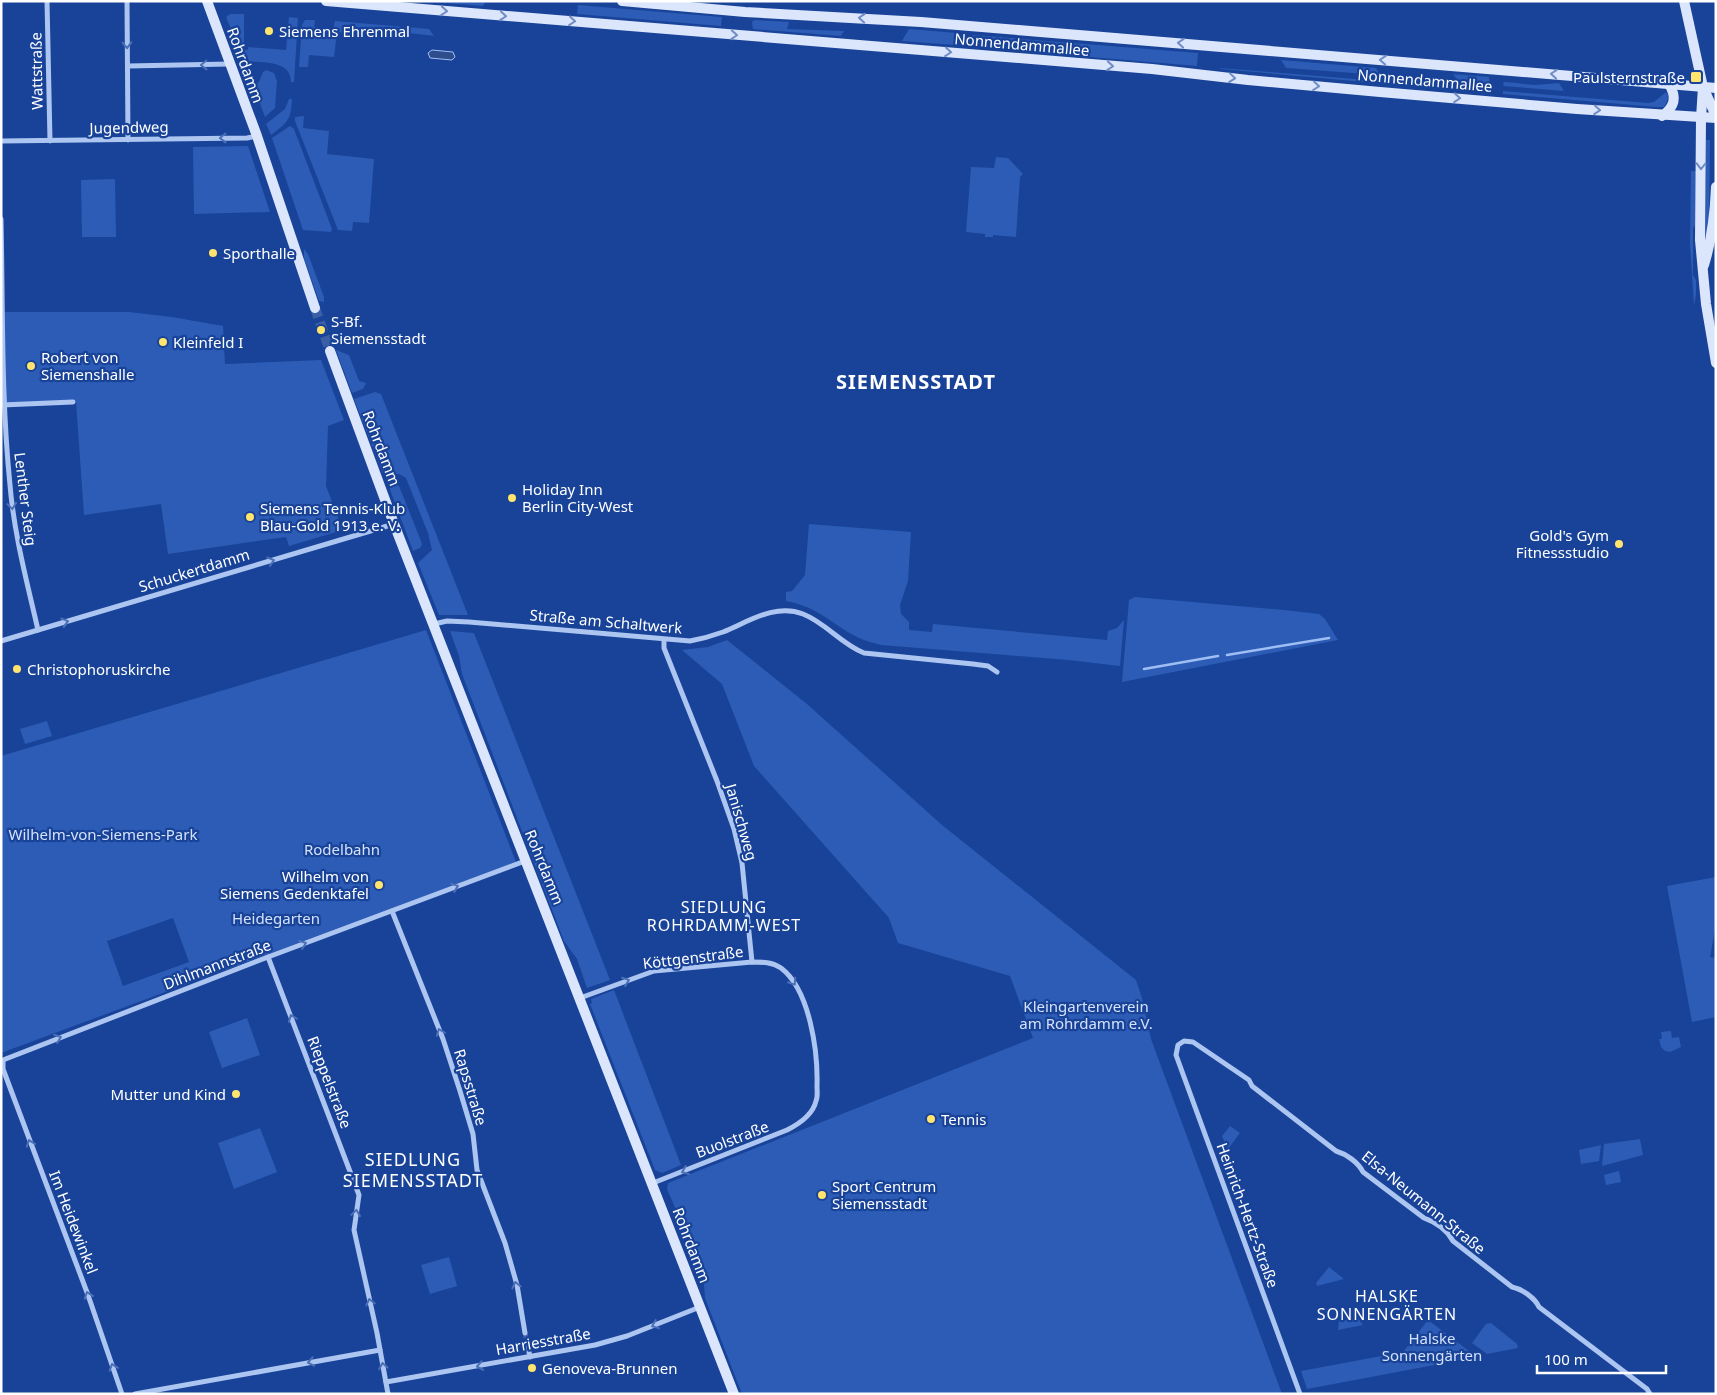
<svg xmlns="http://www.w3.org/2000/svg" width="1717" height="1395" font-family="'Noto Sans',sans-serif">
	<style>
		.green { fill: #2c5cb6; fill-rule: evenodd }
		.water { fill: #2e4d8d; stroke: #9fbef3 }
		.lines { fill: none; stroke-linecap: round; stroke-linejoin: round }
		.stream { stroke: #9fbef3; stroke-width: 2.5 }
		.street-tunnel { stroke: #3b5fa7; stroke-width: 5; stroke-dasharray: 5 2.5; stroke-linecap: butt }
		.secondary-tunnel { stroke: #3b5fa7; stroke-width: 10; stroke-dasharray: 10 5; stroke-linecap: butt }
		.street { stroke: #acc5f1; stroke-width: 5 }
		.secondary { stroke: #dbe6fc; stroke-width: 10 }
		.oneway { stroke: #708cc5 }
		.oneway2 { stroke: #4c70b7 }
		.poi-dot { fill: #ffe46d; stroke: #184398; stroke-width: 2 }
		.labels { text-anchor: middle; dominant-baseline: central; stroke-width: 4.5; stroke-linejoin: round; paint-order: stroke }
		.poi-label { font-size: 15px; fill: #fff; stroke: #184398; text-anchor: start }
		.street-label { font-size: 15px; fill: #fff; stroke: #184398 }
		.park-label { font-size: 15px; fill: #d4e2fc; stroke: #184398 }
		.neighbourhood-label { font-size: 16px; letter-spacing: 1px; fill: #fff; stroke: #184398 }
		.quarter-label { font-size: 18px; letter-spacing: 1px; fill: #fff; stroke: #184398 }
		.district-label { font-size: 20px; font-weight: bold; letter-spacing: 1px; fill: #fff; stroke: #184398 }
	</style>
	<rect width="100%" height="100%" fill="#184398"/>
	<g class="green">
		<path d="M420,1H486L483,6Z"/>
		<path d="M578,5L722,17L721,26L577,14Z"/>
		<path d="M230,14H244V44L238,46L226,17Z"/>
		<path d="M289,17L298,18L294,82H291C291,59 260,63 244,61L239,49L248,50V47L286,50Z"/>
		<path d="M305,20H315L314,27L333,29L335,21L429,29L434,36L384,30V36L337,32L334,57L309,55L308,67H299L302,25Z"/>
		<path d="M754,20L789,22L787,29L844,31L841,36L753,29L752,22Z"/>
		<path d="M909,29L957,33L959,35L958,43L955,45L902,41Z"/>
		<path d="M973,35L1198,53L1197,66L973,47L971,43Z"/>
		<path d="M1281,60L1376,68L1380,75L1286,68Z"/>
		<path d="M1220,68L1487,90L1489,92L1487,93L1221,69Z"/>
		<path d="M266,70L274,73L277,81L275,108L265,117L253,85L259,82L263,72Z"/>
		<path d="M1453,74L1489,77L1490,84L1459,82Z"/>
		<path d="M1505,82L1535,85L1559,83L1564,91L1504,86L1503,83Z"/>
		<path d="M1503,91L1648,103L1654,102L1666,92L1668,95L1667,102L1664,107H1656L1503,94Z"/>
		<path d="M289,99H292C291,120 288,122 271,135L266,124L285,109Z"/>
		<path d="M304,116L303,128L329,131L327,154L374,159L369,223L353,222L352,231L338,230L295,121V117Z"/>
		<path d="M290,126L294,129L332,229L331,232L303,230L272,138Z"/>
		<path d="M1706,140H1710L1709,223L1705,239Z"/>
		<path d="M248,146L270,212L194,214L193,147Z"/>
		<path d="M996,157L1008,158L1023,174L1020,177L1016,237L993,235V237H985V234L966,232L971,167L994,168Z"/>
		<path d="M1691,171H1696L1695,226L1693,228V275L1696,280V295L1694,306L1690,244Z"/>
		<path d="M115,179L116,237H82L81,180Z"/>
		<path d="M304,249L308,254L324,297V302L319,301L304,258Z"/>
		<path d="M3,312H129L172,317L223,326L225,364L321,360L344,420L328,426L326,486L343,530L289,546L286,537L168,554L161,504L84,515L76,402L4,405Z"/>
		<path d="M336,350L349,355L359,381L366,383L363,389L352,393Z"/>
		<path d="M375,392L381,394L468,615H439L418,563L432,550L428,533L406,478L399,474H383L354,399Z"/>
		<path d="M394,484L399,486L421,541L422,545L420,548L413,551L389,487Z"/>
		<path d="M809,524L911,532L908,581L900,605L901,614L909,622V630L932,632L933,624L1107,640L1108,631L1117,628L1124,620L1120,666L1068,660L881,645C874,643 865,641 859,638C831,624 819,607 786,601V592L792,591L805,575Z"/>
		<path d="M1135,597L1284,610L1319,614L1325,619L1338,640L1122,682L1129,600Z"/>
		<path d="M426,630L516,862L1,1053V756ZM173,918L189,962L123,986L107,941Z"/>
		<path d="M450,631L474,633L610,980L587,988L577,959L564,941L462,674L459,656Z"/>
		<path d="M727,640L807,704L942,825L1136,980L1142,998L1151,1039L1282,1394H742L705,1298L703,1272L667,1189L668,1183L1033,1038L1010,976L898,943L889,918L754,766L722,684L682,650L708,647Z"/>
		<path d="M47,721L52,736L25,744L20,729Z"/>
		<path d="M1716,877V925L1710,957L1716,958V1017L1692,1022L1667,886Z"/>
		<path d="M614,990L681,1165L662,1173L655,1170L590,1004L592,1003L591,999Z"/>
		<path d="M247,1018L260,1055L222,1068L209,1032Z"/>
		<path d="M1671,1031L1672,1038L1679,1037L1681,1047L1670,1052L1665,1051L1661,1047L1659,1039H1662L1661,1032Z"/>
		<path d="M1230,1126L1240,1133L1228,1149L1222,1136Z"/>
		<path d="M260,1128L277,1172L234,1189L218,1143Z"/>
		<path d="M1640,1139L1643,1155L1602,1166L1604,1144Z"/>
		<path d="M1601,1145L1599,1161L1581,1164L1579,1150Z"/>
		<path d="M1619,1171L1621,1182L1606,1185L1604,1175Z"/>
		<path d="M449,1257L457,1286L430,1294L421,1265Z"/>
		<path d="M1329,1267L1344,1279L1317,1286L1316,1283Z"/>
		<path d="M1358,1318L1363,1325L1338,1330L1339,1321Z"/>
		<path d="M1428,1320L1477,1357L1307,1389L1301,1371L1403,1352Z"/>
		<path d="M1491,1323L1517,1344L1518,1348L1487,1354L1472,1343L1486,1324Z"/>
	</g>
	<path class="water" d="M432,50L453,52L455,57L452,60L430,58L428,53Z"/>
	<g class="lines">
		<g class="stream">
			<path d="M1227,655L1329,638"/>
			<path d="M1144,669L1218,656"/>
		</g>
		<path class="street-tunnel" d="M525,1333L528,1347"/>
		<path class="secondary-tunnel" d="M315,308L330,351"/>
		<g class="street">
			<path d="M47,1L50,141"/>
			<path d="M127,1L128,140"/>
			<path d="M128,66L229,64"/>
			<path d="M1,141L247,138L257,136"/>
			<path d="M1,219C3,307 1,397 10,485C14,534 27,582 38,630"/>
			<path d="M2,405L73,402"/>
			<path d="M434,624L447,621L469,622L690,641C701,639 712,636 723,632C748,622 775,603 803,614C826,623 841,644 864,653L973,664L988,666L997,672"/>
			<path d="M664,640V648L717,781L734,829L742,863L752,962"/>
			<path d="M1,641L394,524"/>
			<path d="M392,911L443,1039L460,1091L473,1134L477,1170L505,1243L517,1285L525,1333"/>
			<path d="M268,957L359,1195L354,1230L377,1333L388,1394"/>
			<path d="M580,998L654,971L752,962C763,962 772,962 781,968C810,990 818,1052 817,1086C817,1091 818,1097 816,1101C813,1114 799,1124 787,1130L653,1183"/>
			<path d="M528,1347L530,1357"/>
			<path d="M386,1382L595,1345L627,1336L700,1307"/>
			<path d="M122,1394L88,1295L3,1069V1060L268,957L525,861"/>
			<path d="M135,1394L380,1350"/>
			<path d="M1300,1394L1176,1055L1178,1045L1184,1041L1193,1042L1249,1080L1252,1086L1336,1151C1346,1154 1358,1162 1363,1172L1424,1218C1435,1222 1447,1230 1453,1241L1512,1287C1522,1289 1535,1298 1539,1307L1647,1389L1650,1394"/>
		</g>
		<g class="secondary">
			<path d="M207,1L257,136L315,308"/>
			<path d="M326,1L1152,69L1248,80L1380,92L1577,109L1716,118"/>
			<path d="M622,1L745,12L921,22L1716,88"/>
			<path d="M1684,1L1703,87L1716,116"/>
			<path d="M1703,87L1701,118L1700,240L1706,304L1716,363"/>
			<path d="M1662,116C1675,107 1677,97 1669,84"/>
			<path d="M1704,265C1712,239 1715,214 1716,187"/>
			<path d="M330,351L394,524L734,1394"/>
		</g>
	</g>
	<defs><path id="oneway-chevron" d="M-2-3.5L2.5 0L-2 3.5" fill="none" stroke-width="1.6" stroke-linecap="round" stroke-linejoin="round" transform="scale(1.25)"/></defs>
	<g class="oneway">
		<use href="#oneway-chevron" transform="translate(444 11) rotate(5)"/>
		<use href="#oneway-chevron" transform="translate(503 16) rotate(5)"/>
		<use href="#oneway-chevron" transform="translate(862 18) rotate(-176)"/>
		<use href="#oneway-chevron" transform="translate(572 21) rotate(5)"/>
		<use href="#oneway-chevron" transform="translate(734 35) rotate(5)"/>
		<use href="#oneway-chevron" transform="translate(1181 43) rotate(-175)"/>
		<use href="#oneway-chevron" transform="translate(948 52) rotate(5)"/>
		<use href="#oneway-chevron" transform="translate(1383 60) rotate(-175)"/>
		<use href="#oneway-chevron" transform="translate(1110 66) rotate(5)"/>
		<use href="#oneway-chevron" transform="translate(1554 74) rotate(-175)"/>
		<use href="#oneway-chevron" transform="translate(1232 78) rotate(6)"/>
		<use href="#oneway-chevron" transform="translate(1316 86) rotate(5)"/>
		<use href="#oneway-chevron" transform="translate(1457 98) rotate(5)"/>
		<use href="#oneway-chevron" transform="translate(1597 110) rotate(4)"/>
		<use href="#oneway-chevron" transform="translate(1701 166) rotate(91)"/>
	</g>
	<g class="oneway2">
		<use href="#oneway-chevron" transform="translate(127 45) rotate(89)"/>
		<use href="#oneway-chevron" transform="translate(204 65) rotate(179)"/>
		<use href="#oneway-chevron" transform="translate(223 138) rotate(179)"/>
		<use href="#oneway-chevron" transform="translate(12 506) rotate(82)"/>
		<use href="#oneway-chevron" transform="translate(271 561) rotate(-17)"/>
		<use href="#oneway-chevron" transform="translate(65 622) rotate(-17)"/>
		<use href="#oneway-chevron" transform="translate(455 887) rotate(-21)"/>
		<use href="#oneway-chevron" transform="translate(303 944) rotate(-20)"/>
		<use href="#oneway-chevron" transform="translate(626 981) rotate(-21)"/>
		<use href="#oneway-chevron" transform="translate(793 982) rotate(56)"/>
		<use href="#oneway-chevron" transform="translate(292 1018) rotate(-111)"/>
		<use href="#oneway-chevron" transform="translate(440 1032) rotate(-111)"/>
		<use href="#oneway-chevron" transform="translate(58 1038) rotate(-20)"/>
		<use href="#oneway-chevron" transform="translate(30 1143) rotate(-110)"/>
		<use href="#oneway-chevron" transform="translate(685 1171) rotate(158)"/>
		<use href="#oneway-chevron" transform="translate(356 1213) rotate(-82)"/>
		<use href="#oneway-chevron" transform="translate(516 1285) rotate(-103)"/>
		<use href="#oneway-chevron" transform="translate(88 1295) rotate(-110)"/>
		<use href="#oneway-chevron" transform="translate(370 1302) rotate(-103)"/>
		<use href="#oneway-chevron" transform="translate(655 1325) rotate(158)"/>
		<use href="#oneway-chevron" transform="translate(311 1362) rotate(169)"/>
		<use href="#oneway-chevron" transform="translate(383 1366) rotate(-100)"/>
		<use href="#oneway-chevron" transform="translate(480 1366) rotate(170)"/>
		<use href="#oneway-chevron" transform="translate(113 1367) rotate(-109)"/>
	</g>
	<g class="poi-dot">
		<circle cx="269" cy="31" r="5"/>
		<rect x="1690" y="71" width="12" height="12" rx="2.5"/>
		<circle cx="213" cy="253" r="5"/>
		<circle cx="321" cy="330" r="5"/>
		<circle cx="163" cy="342" r="5"/>
		<circle cx="31" cy="366" r="5"/>
		<circle cx="512" cy="498" r="5"/>
		<circle cx="250" cy="517" r="5"/>
		<circle cx="1619" cy="544" r="5"/>
		<circle cx="17" cy="669" r="5"/>
		<circle cx="379" cy="885" r="5"/>
		<circle cx="236" cy="1094" r="5"/>
		<circle cx="931" cy="1119" r="5"/>
		<circle cx="822" cy="1195" r="5"/>
		<circle cx="532" cy="1368" r="5"/>
	</g>
	<g class="labels">
		<g class="poi-label">
			<text x="279" y="31">Siemens Ehrenmal</text>
			<text x="1685" y="77" text-anchor="end">Paulsternstraße</text>
			<text x="223" y="253">Sporthalle</text>
			<text x="331" y="321">S-Bf.<tspan x="331" dy="17">Siemensstadt</tspan></text>
			<text x="173" y="342">Kleinfeld I</text>
			<text x="41" y="357">Robert von<tspan x="41" dy="17">Siemenshalle</tspan></text>
			<text x="522" y="489">Holiday Inn<tspan x="522" dy="17">Berlin City-West</tspan></text>
			<text x="260" y="508">Siemens Tennis-Klub<tspan x="260" dy="17">Blau-Gold 1913 e. V.</tspan></text>
			<text x="1609" y="535" text-anchor="end">Gold's Gym<tspan x="1609" dy="17">Fitnessstudio</tspan></text>
			<text x="27" y="669">Christophoruskirche</text>
			<text x="369" y="876" text-anchor="end">Wilhelm von<tspan x="369" dy="17">Siemens Gedenktafel</tspan></text>
			<text x="226" y="1094" text-anchor="end">Mutter und Kind</text>
			<text x="941" y="1119">Tennis</text>
			<text x="832" y="1186">Sport Centrum<tspan x="832" dy="17">Siemensstadt</tspan></text>
			<text x="542" y="1368">Genoveva-Brunnen</text>
		</g>
		<g class="street-label">
			<text transform="translate(1022 44) rotate(5)">Nonnendammallee</text>
			<text transform="translate(246 65) rotate(70)">Rohrdamm</text>
			<text transform="translate(36 71) rotate(-91)">Wattstraße</text>
			<text transform="translate(1425 80) rotate(5)">Nonnendammallee</text>
			<text transform="translate(129 127) rotate(-1)">Jugendweg</text>
			<text transform="translate(382 448) rotate(69)">Rohrdamm</text>
			<text transform="translate(26 499) rotate(83)">Lenther Steig</text>
			<text transform="translate(194 570) rotate(-17)">Schuckertdamm</text>
			<text transform="translate(606 621) rotate(5)">Straße am Schaltwerk</text>
			<text transform="translate(742 822) rotate(74)">Janischweg</text>
			<text transform="translate(545 867) rotate(68)">Rohrdamm</text>
			<text transform="translate(693 957) rotate(-7)">Köttgenstraße</text>
			<text transform="translate(217 964) rotate(-21)">Dihlmannstraße</text>
			<text transform="translate(330 1082) rotate(69)">Rieppelstraße</text>
			<text transform="translate(471 1087) rotate(73)">Rapsstraße</text>
			<text transform="translate(732 1139) rotate(-21)">Buolstraße</text>
			<text transform="translate(1424 1202) rotate(39)">Elsa-Neumann-Straße</text>
			<text transform="translate(1248 1215) rotate(70)">Heinrich-Hertz-Straße</text>
			<text transform="translate(74 1222) rotate(69)">Im Heidewinkel</text>
			<text transform="translate(692 1245) rotate(69)">Rohrdamm</text>
			<text transform="translate(543 1341) rotate(-10)">Harriesstraße</text>
		</g>
		<g class="park-label">
			<text x="103" y="834">Wilhelm-von-Siemens-Park</text>
			<text x="342" y="849">Rodelbahn</text>
			<text x="276" y="918">Heidegarten</text>
			<text x="1086" y="1006">Kleingartenverein<tspan x="1086" dy="17">am Rohrdamm e.V.</tspan></text>
			<text x="1432" y="1338">Halske<tspan x="1432" dy="17">Sonnengärten</tspan></text>
		</g>
		<g class="neighbourhood-label">
			<text x="724" y="907">SIEDLUNG<tspan x="724" dy="18">ROHRDAMM-WEST</tspan></text>
			<text x="1387" y="1296">HALSKE<tspan x="1387" dy="18">SONNENGÄRTEN</tspan></text>
		</g>
		<g class="quarter-label">
			<text x="413" y="1159">SIEDLUNG<tspan x="413" dy="21">SIEMENSSTADT</tspan></text>
		</g>
		<g class="district-label">
			<text x="916" y="381">SIEMENSSTADT</text>
		</g>
	</g>
	<rect width="1717" height="1395" fill="none" stroke="#ffffff" stroke-width="5"/>
	<path d="M1537 1365v8h129v-8" fill="none" stroke="#ffffff" stroke-width="2.5"/>
	<text x="1544" y="1365" font-size="15" fill="#ffffff" stroke="#184398" stroke-width="4" paint-order="stroke">100 m</text>
</svg>
